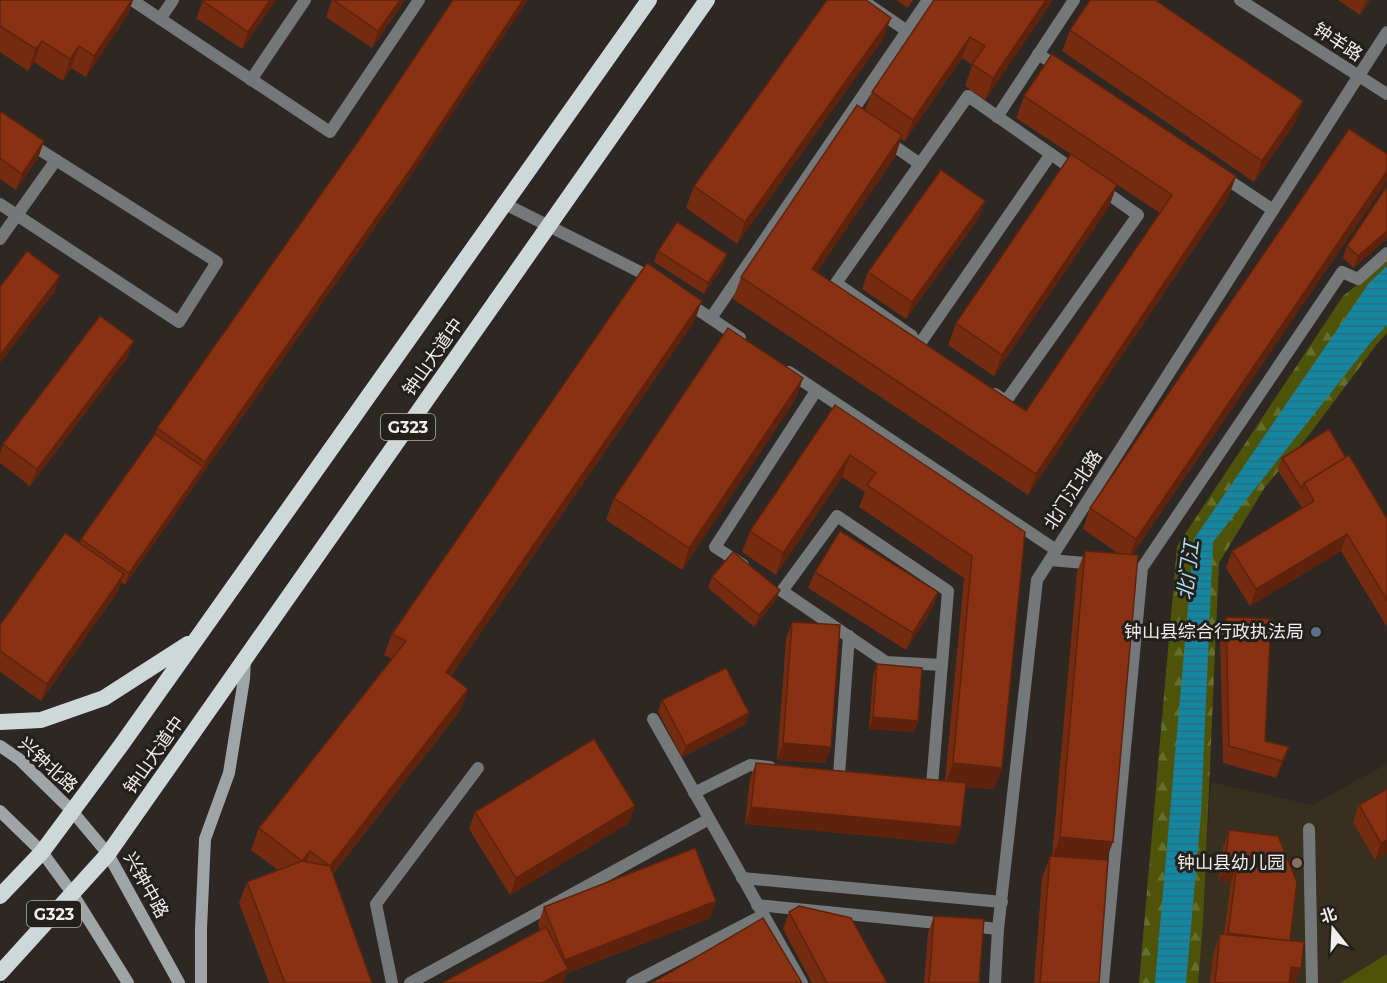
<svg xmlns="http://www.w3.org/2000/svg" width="1387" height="983" font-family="Montserrat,'Noto Sans SC',sans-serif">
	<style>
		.education { fill: #38301f }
		.forest { fill: url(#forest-firs) }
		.garden { fill: #4d5409 }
		.water { fill: url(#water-rules) }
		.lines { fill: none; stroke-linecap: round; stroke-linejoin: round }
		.service { stroke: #747879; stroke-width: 12 }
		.minor { stroke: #747879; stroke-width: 12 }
		.tertiary { stroke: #747879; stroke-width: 12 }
		.secondary { stroke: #9fa5a6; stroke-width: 12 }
		.trunk { stroke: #cfd8d9; stroke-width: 16 }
		.wall { fill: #752b10 }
		.shaded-wall { fill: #5f230d }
		.building { fill: #883213; stroke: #5f230d; stroke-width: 1.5; fill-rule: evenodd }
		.service-dot { fill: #5c6f8a; stroke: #231f1b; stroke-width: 2 }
		.education-dot { fill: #8d6e63; stroke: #231f1b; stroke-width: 2 }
		.labels { text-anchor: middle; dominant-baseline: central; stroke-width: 6; stroke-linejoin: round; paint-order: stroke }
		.shield { fill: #231f1b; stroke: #b2afac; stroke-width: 1.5 }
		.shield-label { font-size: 16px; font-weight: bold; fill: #f0edea }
		.street-label { font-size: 18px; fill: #f0edea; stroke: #231f1b }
		.poi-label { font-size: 18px; fill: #f0edea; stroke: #231f1b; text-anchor: end }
		.water-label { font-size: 20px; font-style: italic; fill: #a9e1f3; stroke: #231f1b }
	</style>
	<defs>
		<pattern id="forest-firs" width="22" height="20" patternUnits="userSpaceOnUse" patternTransform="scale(1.5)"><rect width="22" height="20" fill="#4d5409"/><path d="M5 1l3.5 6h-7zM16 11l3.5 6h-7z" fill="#676d2d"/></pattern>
		<pattern id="water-rules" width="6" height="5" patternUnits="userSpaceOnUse" patternTransform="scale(1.5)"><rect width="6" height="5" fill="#1486a1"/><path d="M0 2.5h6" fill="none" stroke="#296d7d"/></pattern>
	</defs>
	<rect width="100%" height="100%" fill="#2d2824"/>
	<path class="education" d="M1387,764V983H1198L1211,782L1312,805Z"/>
	<path class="forest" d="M1387,261V333L1377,344L1309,435L1265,487L1219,563L1203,922L1198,983H1139L1177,546L1343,296Z"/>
	<path class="garden" d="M1387,954V983H1340Z"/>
	<path class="water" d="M1387,266V325L1371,342L1213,542L1201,813L1186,983H1155L1194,539L1369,283Z"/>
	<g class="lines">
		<g class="service">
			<path d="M862,0L907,31"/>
			<path d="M160,19L173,0"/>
			<path d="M1038,54L1060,68"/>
			<path d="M1358,77L1387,32"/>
			<path d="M251,80L305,0"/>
			<path d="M997,117L1074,0"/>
			<path d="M884,139L920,164L968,96L1078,173"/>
			<path d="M1222,176L1273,210"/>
			<path d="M0,204L179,322L217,262L29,143"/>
			<path d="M0,239L56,160"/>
			<path d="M711,318L928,0"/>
			<path d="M912,336L836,283L920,164"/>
			<path d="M921,342L1051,154"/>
			<path d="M995,394L1006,401L1138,215L1100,188"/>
			<path d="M1050,560L1097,564"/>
			<path d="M743,565L715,547L816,391"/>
			<path d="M839,775L849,636"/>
			<path d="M922,784L932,785L948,591L837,516L782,591L886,662L942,665"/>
			<path d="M694,793L750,765L770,767"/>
			<path d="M1309,829L1312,983"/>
			<path d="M742,878L1002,902"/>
			<path d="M757,905L947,924"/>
			<path d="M968,926L998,929"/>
			<path d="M392,983L376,904L478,768"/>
			<path d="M410,983L709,819"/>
			<path d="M632,983L763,915"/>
			<path d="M1103,983L1142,568L1342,272L1358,279L1387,253"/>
		</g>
		<g class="minor">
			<path d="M132,0L330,132L419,0"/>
			<path d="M505,204L654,279"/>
			<path d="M685,301L740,338"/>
			<path d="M789,372L1056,550"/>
			<path d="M653,719L802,983"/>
		</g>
		<g class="tertiary">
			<path d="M1240,0L1387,94"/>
			<path d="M995,983L998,929L1037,580L1358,77"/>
		</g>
		<g class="secondary">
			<path d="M0,746L19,759L72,811L108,854L179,983"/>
			<path d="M0,811L42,852L72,893L128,983"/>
			<path d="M201,983V929L205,839L229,773L244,679L245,660"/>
		</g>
		<g class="trunk">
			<path d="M0,722L41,720L104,698L188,644"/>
			<path d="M0,896L42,852L122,744L649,0"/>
			<path d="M0,973L108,854L707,0"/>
		</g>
	</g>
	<g class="wall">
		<path d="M0,0H133L127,16L86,77L71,68L63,81L34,62L28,71L0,52Z"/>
		<path d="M276,0L242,49L196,18L203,1Z"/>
		<path d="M332,0H405L372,48L326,17Z"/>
		<path d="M896,0H913L908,8Z"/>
		<path d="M934,0H1053L985,100L965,86L972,65L962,58L905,141L901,139L895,157L817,272L1026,411L1160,213L1016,118L1024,96L1236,176L1228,198L1028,495L733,299L741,277L865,110L872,92Z"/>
		<path d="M1338,0H1370L1360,15Z"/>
		<path d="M1070,30L1303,101L1295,123L1254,182L1062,51Z"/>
		<path d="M883,39L737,244L686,208L694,186Z"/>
		<path d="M0,111L44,141L38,158L16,190L0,179Z"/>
		<path d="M1387,181L1132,555L1106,860L1099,983H1034L1042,878L1050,856H1052L1077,572L1085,551L1119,554L1083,529L1090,508Z"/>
		<path d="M406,183L125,585L121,582L118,591L41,701L0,672V625L80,543L81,539L155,434L157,428Z"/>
		<path d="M1387,186L1354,268L1343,258L1347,246Z"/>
		<path d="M1109,207L994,376L948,345L956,323Z"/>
		<path d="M979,218L906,319L862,289L868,272Z"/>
		<path d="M658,251L727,254L723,266L704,294L654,262Z"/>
		<path d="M694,322L451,676L468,689L460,711L333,874L372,983H269L239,903L247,882L278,870L251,850L259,828L392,659L384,655L392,634Z"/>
		<path d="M134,341L127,358L30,486L0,463V453L3,444Z"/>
		<path d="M803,378L795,400L682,570L606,520L614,498Z"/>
		<path d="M835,405L1025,532L1002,768L994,789L966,787L961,827L955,844L745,824L750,779L756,763L945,781L964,578L859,507L865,492L842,477L776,575L742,552L750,531Z"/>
		<path d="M1282,458H1346L1387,519V627L1341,551L1250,606L1226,568L1232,551L1302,508L1277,469Z"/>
		<path d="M815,572L938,592L932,609L906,650L808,588Z"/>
		<path d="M712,577L775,601L754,627L708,588Z"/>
		<path d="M1226,617L1265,741L1289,747L1276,778L1223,763L1220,634Z"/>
		<path d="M792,622L825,763L777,760L786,639Z"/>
		<path d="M877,664L918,721L914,732L869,729L873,676Z"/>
		<path d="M662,700L749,713L745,725L682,757L658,712Z"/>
		<path d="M1387,789V853L1375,860L1353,822L1359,805Z"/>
		<path d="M475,812L629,823L510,895L469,829Z"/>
		<path d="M1229,830L1290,941L1296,983H1210L1213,955L1220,934H1224L1231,882L1219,881L1223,847Z"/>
		<path d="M716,901L710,918L567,973L540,930L538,924L544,907Z"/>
		<path d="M789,912L887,983H812L783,929Z"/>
		<path d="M934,916L979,983H924L928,933Z"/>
	</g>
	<g class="shaded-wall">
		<path d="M132,0H133L127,16L86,77L94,56Z"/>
		<path d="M270,0H276L242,49L248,32Z"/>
		<path d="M400,0H405L372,48L378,31Z"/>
		<path d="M523,0H528L406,183L125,585L129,573L203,467L205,462Z"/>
		<path d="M1046,0H1053L985,100L993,78Z"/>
		<path d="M1366,0H1370L1360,15Z"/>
		<path d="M891,18L883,39L737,244L745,222Z"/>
		<path d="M970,37L962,58L905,141L913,120Z"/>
		<path d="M42,41L34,62L28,71L36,49Z"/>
		<path d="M79,46L71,68L63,81L70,59Z"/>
		<path d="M1303,101L1295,123L1254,182L1262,161Z"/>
		<path d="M902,135L895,157L804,291L812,269Z"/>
		<path d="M44,141L38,158L16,190L22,174Z"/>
		<path d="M1387,171V181L1128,560L1136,539Z"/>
		<path d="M1236,176L1228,198L1028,495L1036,474Z"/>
		<path d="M1117,185L1109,207L994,376L1002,355Z"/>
		<path d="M985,201L979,218L906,319L912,302Z"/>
		<path d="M1387,231V239L1354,268L1358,256Z"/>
		<path d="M727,254L723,266L704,294L708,283Z"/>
		<path d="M60,276L54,293L0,363V355Z"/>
		<path d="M702,301L694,322L438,694L446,672Z"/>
		<path d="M134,341L127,358L30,486L37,469Z"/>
		<path d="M803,378L795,400L682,570L689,548Z"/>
		<path d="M850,455L842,477L776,575L783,553Z"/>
		<path d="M1347,534L1341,551L1250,606L1256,589Z"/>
		<path d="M124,574L118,591L41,701L47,684Z"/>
		<path d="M780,590L775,601L754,627L759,615Z"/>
		<path d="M938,592L932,609L906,650L913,633Z"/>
		<path d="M468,689L460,711L322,887L330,866Z"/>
		<path d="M749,713L745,725L682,757L686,746Z"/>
		<path d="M873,717L918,721L914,732L869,729Z"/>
		<path d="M783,743L831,747L825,763L777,760Z"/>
		<path d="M1289,747L1283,764L1276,778L1282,761Z"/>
		<path d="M953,763L1002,768L994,789L945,785Z"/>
		<path d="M635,806L629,823L510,895L516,878Z"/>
		<path d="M751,807L961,827L955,844L745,824Z"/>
		<path d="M1060,837L1113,842L1105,863L1052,859Z"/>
		<path d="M1387,840V853L1375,860L1381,843Z"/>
		<path d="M310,851L302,872V861Z"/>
		<path d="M1225,864L1237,865L1231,882L1219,881Z"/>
		<path d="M716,901L710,918L567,973L563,983H542L560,973L565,960Z"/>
		<path d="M1291,967L1301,968L1296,983H1285Z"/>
	</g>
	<g class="building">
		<path d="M0,0H132L94,56L79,46L70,59L42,41L36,49L0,26Z"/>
		<path d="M203,0H270L248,32L203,1Z"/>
		<path d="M333,0H400L378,31Z"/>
		<path d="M453,0H523L412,167L205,462L157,428L364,133Z"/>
		<path d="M827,0H866L891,18L745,222L694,186Z"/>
		<path d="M934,0H1046L993,78L972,64L985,46L970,37L913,120L872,92Z"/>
		<path d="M1090,0H1155L1303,101L1262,161L1070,30Z"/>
		<path d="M1052,54L1236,176L1036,474L741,277L857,105L902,135L812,269L1026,411L1172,195L1024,96Z"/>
		<path d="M0,111L44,141L22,174L0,158Z"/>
		<path d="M1349,129L1387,154V171L1136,539L1090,508Z"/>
		<path d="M1071,154L1117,185L1002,355L956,323Z"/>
		<path d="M941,170L985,201L912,302L868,272Z"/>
		<path d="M1387,186V231L1358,256L1347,246Z"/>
		<path d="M677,222L727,254L708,283L658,251Z"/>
		<path d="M27,251L60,276L0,355V287Z"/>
		<path d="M647,263L702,301L446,672L468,689L330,866L372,983H285L247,882L302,861L259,828L406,641L392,634ZM310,851L330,866L302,861Z"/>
		<path d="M100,316L134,341L37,469L3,444Z"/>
		<path d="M728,328L803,378L689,548L614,498Z"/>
		<path d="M835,405L1025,532L1002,768L953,763L972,556L867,485L876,473L850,455L783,553L750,531Z"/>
		<path d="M1329,429L1346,458L1304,483L1302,489L1282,458Z"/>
		<path d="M155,434L203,467L129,573L81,539Z"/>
		<path d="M1349,455L1387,519V600L1347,534L1256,589L1232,551L1314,501L1304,483Z"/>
		<path d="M840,531L938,592L913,633L815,572Z"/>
		<path d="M65,533L124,574L47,684L0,651V625Z"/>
		<path d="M1085,551L1138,555L1113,842L1060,837Z"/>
		<path d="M733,552L780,590L759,615L712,577Z"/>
		<path d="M1226,617L1271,619L1265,741L1289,747L1282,761L1229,746Z"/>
		<path d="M792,622L840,625L831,747L783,743Z"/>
		<path d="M877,664L922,668L918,721L873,717Z"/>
		<path d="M726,668L749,713L686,746L662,700Z"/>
		<path d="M594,739L635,806L516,878L475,812Z"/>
		<path d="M756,763L966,783L961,827L751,807Z"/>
		<path d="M1387,789V840L1381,843L1359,805Z"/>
		<path d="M1229,830L1278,836L1297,882L1290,941L1228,933L1237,865L1225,864Z"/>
		<path d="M695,848L716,901L565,960L544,907Z"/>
		<path d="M1050,856L1108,860L1099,983H1040Z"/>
		<path d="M799,906L851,918L887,983H827L789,912Z"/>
		<path d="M934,916L984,919L979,983H929Z"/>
		<path d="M763,918L802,983H652Z"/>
		<path d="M546,927L568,969L542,983H442Z"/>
		<path d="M1220,934L1304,942L1301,968L1291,967L1289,983H1215Z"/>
	</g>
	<circle class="service-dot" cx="1316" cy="632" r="6"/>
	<circle class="education-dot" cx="1297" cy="863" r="6"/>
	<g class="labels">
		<g class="shield">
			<rect x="381" y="414" width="54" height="26" rx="4.5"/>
			<rect x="27" y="901" width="54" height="26" rx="4.5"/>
		</g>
		<g class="shield-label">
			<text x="408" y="427">G323</text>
			<text x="54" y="914">G323</text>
		</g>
		<g class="street-label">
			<text transform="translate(1338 42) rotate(33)">钟羊路</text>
			<text transform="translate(433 357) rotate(-55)">钟山大道中</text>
			<text transform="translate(1073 490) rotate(-57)">北门江北路</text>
			<text transform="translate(154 755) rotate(-55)">钟山大道中</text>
			<text transform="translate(48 765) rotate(42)">兴钟北路</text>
			<text transform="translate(146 885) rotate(61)">兴钟中路</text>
		</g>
		<g class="poi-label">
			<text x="1304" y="632">钟山县综合行政执法局</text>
			<text x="1285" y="863">钟山县幼儿园</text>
		</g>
		<g class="water-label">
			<text transform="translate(1188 570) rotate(-83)">北门江</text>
		</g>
	</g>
	<g transform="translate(1333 929) rotate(342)" stroke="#231f1b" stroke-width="4.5" paint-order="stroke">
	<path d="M0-4.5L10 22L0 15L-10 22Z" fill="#f0edea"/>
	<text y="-9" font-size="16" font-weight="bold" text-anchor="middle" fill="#f0edea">北</text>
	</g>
</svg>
